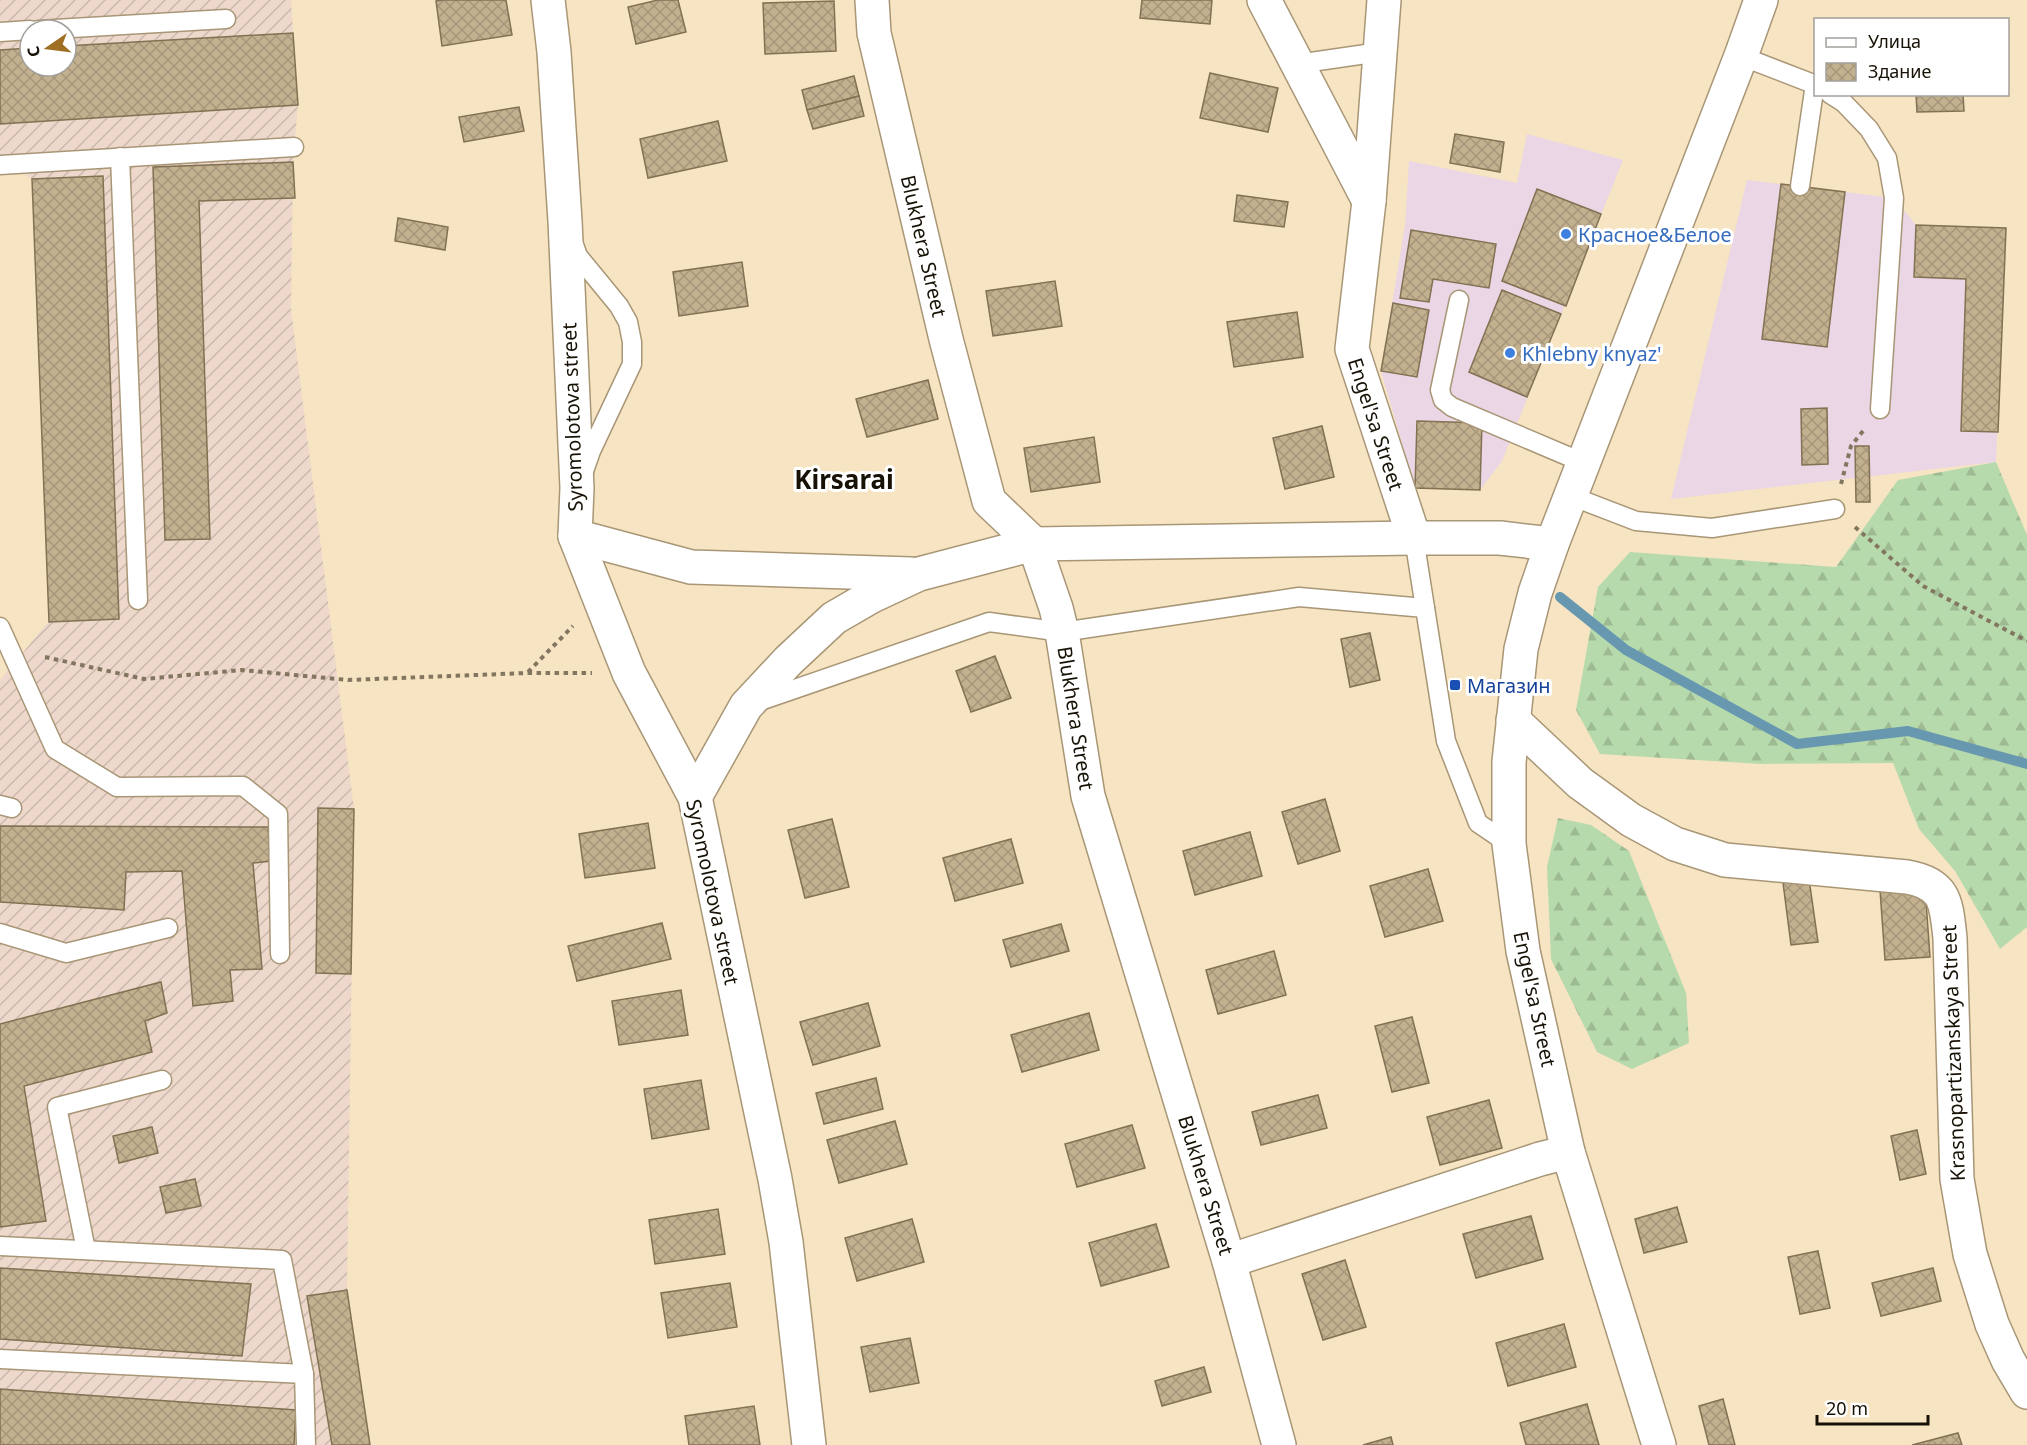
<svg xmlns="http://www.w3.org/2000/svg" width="2027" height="1445" font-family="'Noto Sans',sans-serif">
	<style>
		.commercial { fill: #ead6e5 }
		.industrial { fill: url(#industrial-furrows); fill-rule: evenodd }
		.forest { fill: url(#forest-firs) }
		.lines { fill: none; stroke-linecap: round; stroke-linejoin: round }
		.stream { stroke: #6898af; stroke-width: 10 }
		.building { fill: url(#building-cross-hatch); stroke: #827152; stroke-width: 1.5 }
		.lane-casing { stroke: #a89676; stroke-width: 21 }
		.street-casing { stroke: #a89676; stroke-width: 36 }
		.secondary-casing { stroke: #a89676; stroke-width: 36 }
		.path { stroke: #827660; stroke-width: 4; stroke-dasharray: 4.5 4.5; stroke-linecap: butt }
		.lane { stroke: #fff; stroke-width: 18 }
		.street { stroke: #fff; stroke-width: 33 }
		.secondary { stroke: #fff; stroke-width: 33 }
		.shop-dot { fill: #3f7fe0; stroke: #fff; stroke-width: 2 }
		.transit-dot { fill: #1a4fb4; stroke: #fff; stroke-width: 2 }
		.labels { text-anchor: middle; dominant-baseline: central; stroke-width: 6; stroke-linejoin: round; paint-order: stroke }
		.shop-label { font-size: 20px; fill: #366cbe; stroke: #fff; text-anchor: start }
		.street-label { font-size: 20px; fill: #181206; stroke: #fff }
		.transit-label { font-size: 20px; fill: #164399; stroke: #fff; text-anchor: start }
		.district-label { font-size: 26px; font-weight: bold; fill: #181206; stroke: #fff }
	</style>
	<defs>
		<pattern id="industrial-furrows" width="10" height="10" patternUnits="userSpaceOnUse" patternTransform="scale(1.5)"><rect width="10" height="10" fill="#eed8cb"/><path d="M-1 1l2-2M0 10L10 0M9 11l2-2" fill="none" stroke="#cbb8ad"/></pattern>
		<pattern id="forest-firs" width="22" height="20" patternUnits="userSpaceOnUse" patternTransform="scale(1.5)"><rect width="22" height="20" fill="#b7daad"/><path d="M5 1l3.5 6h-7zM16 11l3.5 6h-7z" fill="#9dba93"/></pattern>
		<pattern id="building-cross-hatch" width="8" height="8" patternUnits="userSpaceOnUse" patternTransform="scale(1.5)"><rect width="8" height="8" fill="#c2b08f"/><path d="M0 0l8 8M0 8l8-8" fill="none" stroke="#a6967a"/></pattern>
	</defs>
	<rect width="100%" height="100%" fill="#f7e4c2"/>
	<g class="commercial">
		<path d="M1527,134L1623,160L1502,461L1480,490L1415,488L1381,371L1405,225L1409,161L1517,183Z"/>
		<path d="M1747,180L1894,198L1916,225L2006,228L1996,462L1671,499Z"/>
	</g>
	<path class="industrial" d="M0,0H291L298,105L293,162L291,309L354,809L347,1290L370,1445H0V680L49,621L32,179L0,160ZM30,30H66V66H30Z"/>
	<g class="forest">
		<path d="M1996,462L2027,535V927L2000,949L1955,871L1919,829L1893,763L1761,764L1600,754L1576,710L1598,587L1630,552L1836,567L1898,480Z"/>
		<path d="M1558,818L1591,825L1629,851L1686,993L1689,1043L1632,1069L1597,1052L1551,959L1547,867Z"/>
	</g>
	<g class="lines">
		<path class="stream" d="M1560,597L1626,650L1797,744L1908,731L2027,764"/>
	</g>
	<g class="building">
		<path d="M443,0H506L512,35L442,46L436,1Z"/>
		<path d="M658,0H678L686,32L636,44L628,7Z"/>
		<path d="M1142,0H1212L1210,24L1140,18Z"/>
		<path d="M834,1L836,51L765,54L763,3Z"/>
		<path d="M293,33L298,105L0,124V50L30,48V66H66V46Z"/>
		<path d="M1210,73L1278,88L1268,132L1200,118Z"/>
		<path d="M854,76L859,96L807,110L802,90Z"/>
		<path d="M1916,94H1963L1964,111L1917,112Z"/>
		<path d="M859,96L864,116L813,129L807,110Z"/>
		<path d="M519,107L524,131L464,142L459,117Z"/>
		<path d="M718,121L727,161L648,178L640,139Z"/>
		<path d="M1455,134L1504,142L1500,172L1450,163Z"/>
		<path d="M293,162L295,198L199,201L210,539L165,540L153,167Z"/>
		<path d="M103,176L119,619L49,622L32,179Z"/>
		<path d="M1781,184L1845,192L1827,347L1762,339Z"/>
		<path d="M1537,189L1601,214L1566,306L1502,281Z"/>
		<path d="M1237,195L1288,202L1284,227L1234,221Z"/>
		<path d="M398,218L448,227L445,250L395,241Z"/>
		<path d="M1916,225L2006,228L1998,432L1961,431L1966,279L1914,277Z"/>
		<path d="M1411,230L1496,244L1489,288L1433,279L1429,302L1400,298Z"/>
		<path d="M742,262L748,306L679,316L673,272Z"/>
		<path d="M1055,281L1062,326L993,336L986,291Z"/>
		<path d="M1502,290L1561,314L1527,397L1469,372Z"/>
		<path d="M1393,303L1429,310L1417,377L1381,371Z"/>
		<path d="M1297,312L1303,357L1234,367L1227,322Z"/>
		<path d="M928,380L938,419L867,437L856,399Z"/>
		<path d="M1827,408L1828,464L1802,465L1801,409Z"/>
		<path d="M1417,421L1482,423L1480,490L1415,488Z"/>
		<path d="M1322,426L1334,477L1285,489L1273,438Z"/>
		<path d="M1094,437L1100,482L1031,492L1024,448Z"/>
		<path d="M1855,446H1869L1870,502H1856Z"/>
		<path d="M1370,633L1380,680L1350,687L1341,639Z"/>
		<path d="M995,656L1011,698L971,712L956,671Z"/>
		<path d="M1325,799L1340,851L1298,864L1282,812Z"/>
		<path d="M318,808L354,809L351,974L316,973Z"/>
		<path d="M832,819L849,887L805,898L788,830Z"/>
		<path d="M648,823L655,868L585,878L579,834Z"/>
		<path d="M0,826L268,827L271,861L253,863L262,969L230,970L233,1001L193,1006L182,871L126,872L124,910L0,902Z"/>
		<path d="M1250,832L1262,876L1195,895L1183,851Z"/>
		<path d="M1011,839L1023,883L955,901L943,858Z"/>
		<path d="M1428,869L1443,921L1385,937L1370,886Z"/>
		<path d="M1808,872L1818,942L1791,945L1782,875Z"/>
		<path d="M1925,887L1930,957L1885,960L1880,890Z"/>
		<path d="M662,923L671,959L577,981L568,946Z"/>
		<path d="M1061,924L1069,951L1011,967L1003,940Z"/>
		<path d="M1274,951L1286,995L1218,1014L1206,970Z"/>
		<path d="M161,982L167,1013L145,1021L152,1052L24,1086L46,1221L0,1227V1024Z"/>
		<path d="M681,990L688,1035L619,1045L612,1001Z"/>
		<path d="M868,1003L880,1046L813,1065L800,1022Z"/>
		<path d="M1089,1013L1099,1050L1022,1072L1011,1035Z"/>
		<path d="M1412,1017L1429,1083L1392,1092L1375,1026Z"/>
		<path d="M876,1078L883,1109L824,1124L816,1093Z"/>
		<path d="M701,1080L709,1129L652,1139L644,1089Z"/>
		<path d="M1318,1095L1327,1128L1261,1145L1252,1112Z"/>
		<path d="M1489,1100L1502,1148L1440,1165L1427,1117Z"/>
		<path d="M895,1121L907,1164L839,1183L827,1140Z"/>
		<path d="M1132,1125L1145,1168L1077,1187L1065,1144Z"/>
		<path d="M152,1127L158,1153L119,1163L113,1136Z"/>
		<path d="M1917,1130L1926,1174L1900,1180L1891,1136Z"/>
		<path d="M195,1179L201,1206L166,1213L160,1187Z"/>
		<path d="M1677,1207L1687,1242L1644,1253L1635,1219Z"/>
		<path d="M718,1209L725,1254L655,1264L649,1220Z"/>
		<path d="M1531,1216L1543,1259L1476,1278L1463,1234Z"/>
		<path d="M912,1219L924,1262L857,1281L845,1238Z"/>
		<path d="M1156,1224L1169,1267L1101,1286L1089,1243Z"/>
		<path d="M1818,1251L1830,1308L1800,1314L1788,1257Z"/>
		<path d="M1345,1260L1366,1327L1323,1340L1302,1274Z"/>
		<path d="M0,1268L251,1284L242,1356L0,1339Z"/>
		<path d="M1933,1268L1941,1301L1881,1316L1872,1283Z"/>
		<path d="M730,1283L737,1327L668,1338L661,1293Z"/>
		<path d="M347,1290L370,1445H332L307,1296Z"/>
		<path d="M1564,1324L1576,1367L1508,1386L1496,1343Z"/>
		<path d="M910,1338L919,1383L870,1392L861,1347Z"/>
		<path d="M1204,1367L1211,1392L1162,1406L1155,1381Z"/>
		<path d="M0,1389L296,1410L294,1445H0Z"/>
		<path d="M1723,1399L1735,1445H1709L1699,1406Z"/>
		<path d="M1587,1404L1599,1445H1526L1520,1423Z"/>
		<path d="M754,1406L760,1445H689L685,1416Z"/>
		<path d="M1958,1433L1962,1445H1912Z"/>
		<path d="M1391,1437L1393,1445H1363Z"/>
	</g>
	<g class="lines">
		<defs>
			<g id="lane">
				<path d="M38,30L226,19"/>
				<path d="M0,32L30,30"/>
				<path d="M1741,56L1816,85"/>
				<path d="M1297,64L1380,52"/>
				<path d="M1830,94L1844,103L1869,129L1887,158L1894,198L1880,409"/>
				<path d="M120,157L138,600"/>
				<path d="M0,165L294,147"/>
				<path d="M1800,186L1815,84"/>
				<path d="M573,242L578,256L619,306L628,322L632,342V364L591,451L584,471"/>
				<path d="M1459,300L1440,390L1443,400L1452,407L1584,463"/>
				<path d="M1571,496L1636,521L1712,528L1835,509"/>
				<path d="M1414,538L1446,741L1478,823L1509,844"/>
				<path d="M0,627L55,749L117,787L243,786L278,814L280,954"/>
				<path d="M757,702L989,622L1062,632L1299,597L1425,608"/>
				<path d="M0,805L12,808"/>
				<path d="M0,933L66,953L168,928"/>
				<path d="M0,1246L282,1260L304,1374"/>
				<path d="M86,1250L57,1107L162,1080"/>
				<path d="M0,1359L304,1374L306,1445"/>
			</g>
			<g id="street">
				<path d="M548,0L554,52L565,221L577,488L575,536L629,673L695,797L775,1179L786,1242L809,1445"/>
				<path d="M872,0L874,33L946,339L989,501L1034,544L1056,608L1062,632L1088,796L1229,1261L1279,1445"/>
				<path d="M1264,0L1369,201"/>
				<path d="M1384,0L1369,201L1352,349L1414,538"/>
				<path d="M575,536L691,567L911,574"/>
				<path d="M1513,720L1580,783L1631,820L1675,844L1725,860L1907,877C1947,884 1946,904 1950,938L1957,1179L1970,1254L1992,1324L2008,1360L2027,1392"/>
				<path d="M695,797L746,706L788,661L834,618L872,596L919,574L1034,544L1414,538H1500L1552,544"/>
				<path d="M1229,1261L1540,1159L1568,1152"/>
			</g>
			<path id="secondary" d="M1659,1445L1568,1152L1523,951L1509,844V762L1521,649L1535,593L1552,544L1741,56L1761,0"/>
		</defs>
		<use href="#lane" class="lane-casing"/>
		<use href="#street" class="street-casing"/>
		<use href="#secondary" class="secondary-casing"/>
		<g class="path">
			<path d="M1841,484L1851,446L1863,431"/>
			<path d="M1855,527L1923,586L2027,641"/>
			<path d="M45,657L144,679L242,670L348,680L527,673H592"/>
			<path d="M528,672L573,626"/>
		</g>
		<use href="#lane" class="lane"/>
		<use href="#street" class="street"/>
		<use href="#secondary" class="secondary"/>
	</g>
	<g class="shop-dot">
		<circle cx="1566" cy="234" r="6"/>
		<circle cx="1510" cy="353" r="6"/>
	</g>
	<rect class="transit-dot" x="1449" y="679" width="12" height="12" rx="3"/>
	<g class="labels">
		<g class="shop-label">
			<text x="1578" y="234">Красное&amp;Белое</text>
			<text x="1522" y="353">Khlebny knyaz'</text>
		</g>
		<g class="street-label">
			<text transform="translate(924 246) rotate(77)">Blukhera Street</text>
			<text transform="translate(572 417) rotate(-92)">Syromolotova street</text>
			<text transform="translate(1376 424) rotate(72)">Engel'sa Street</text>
			<text transform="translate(1076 718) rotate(81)">Blukhera Street</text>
			<text transform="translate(713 892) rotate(78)">Syromolotova street</text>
			<text transform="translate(1535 999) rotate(78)">Engel'sa Street</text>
			<text transform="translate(1953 1053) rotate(-92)">Krasnopartizanskaya Street</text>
			<text transform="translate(1206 1185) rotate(73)">Blukhera Street</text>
		</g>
		<g class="transit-label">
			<text x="1467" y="685">Магазин</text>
		</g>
		<g class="district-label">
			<text x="844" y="479">Kirsarai</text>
		</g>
	</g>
	<rect x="1814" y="18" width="195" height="78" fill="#ffffff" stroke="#a3a09b" stroke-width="1.5"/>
	<rect x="1826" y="38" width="30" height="9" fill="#ffffff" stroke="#a3a09b" stroke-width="1.5"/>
	<text x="1868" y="48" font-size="18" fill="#181206">Улица</text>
	<rect x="1826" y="63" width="30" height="18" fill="url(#building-cross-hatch)" stroke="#a3a09b" stroke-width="1.5"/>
	<text x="1868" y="78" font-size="18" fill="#181206">Здание</text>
	<g transform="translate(48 48) rotate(256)"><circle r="28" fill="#ffffff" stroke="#a3a09b" stroke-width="1.5"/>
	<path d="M0-4.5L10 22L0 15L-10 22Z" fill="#9f7023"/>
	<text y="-9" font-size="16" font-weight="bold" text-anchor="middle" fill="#181206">С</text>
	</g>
	<path d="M1817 1415v9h111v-9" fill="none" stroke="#181206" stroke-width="3"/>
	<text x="1826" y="1415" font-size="18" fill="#181206" stroke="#ffffff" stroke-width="4.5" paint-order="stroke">20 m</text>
</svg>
